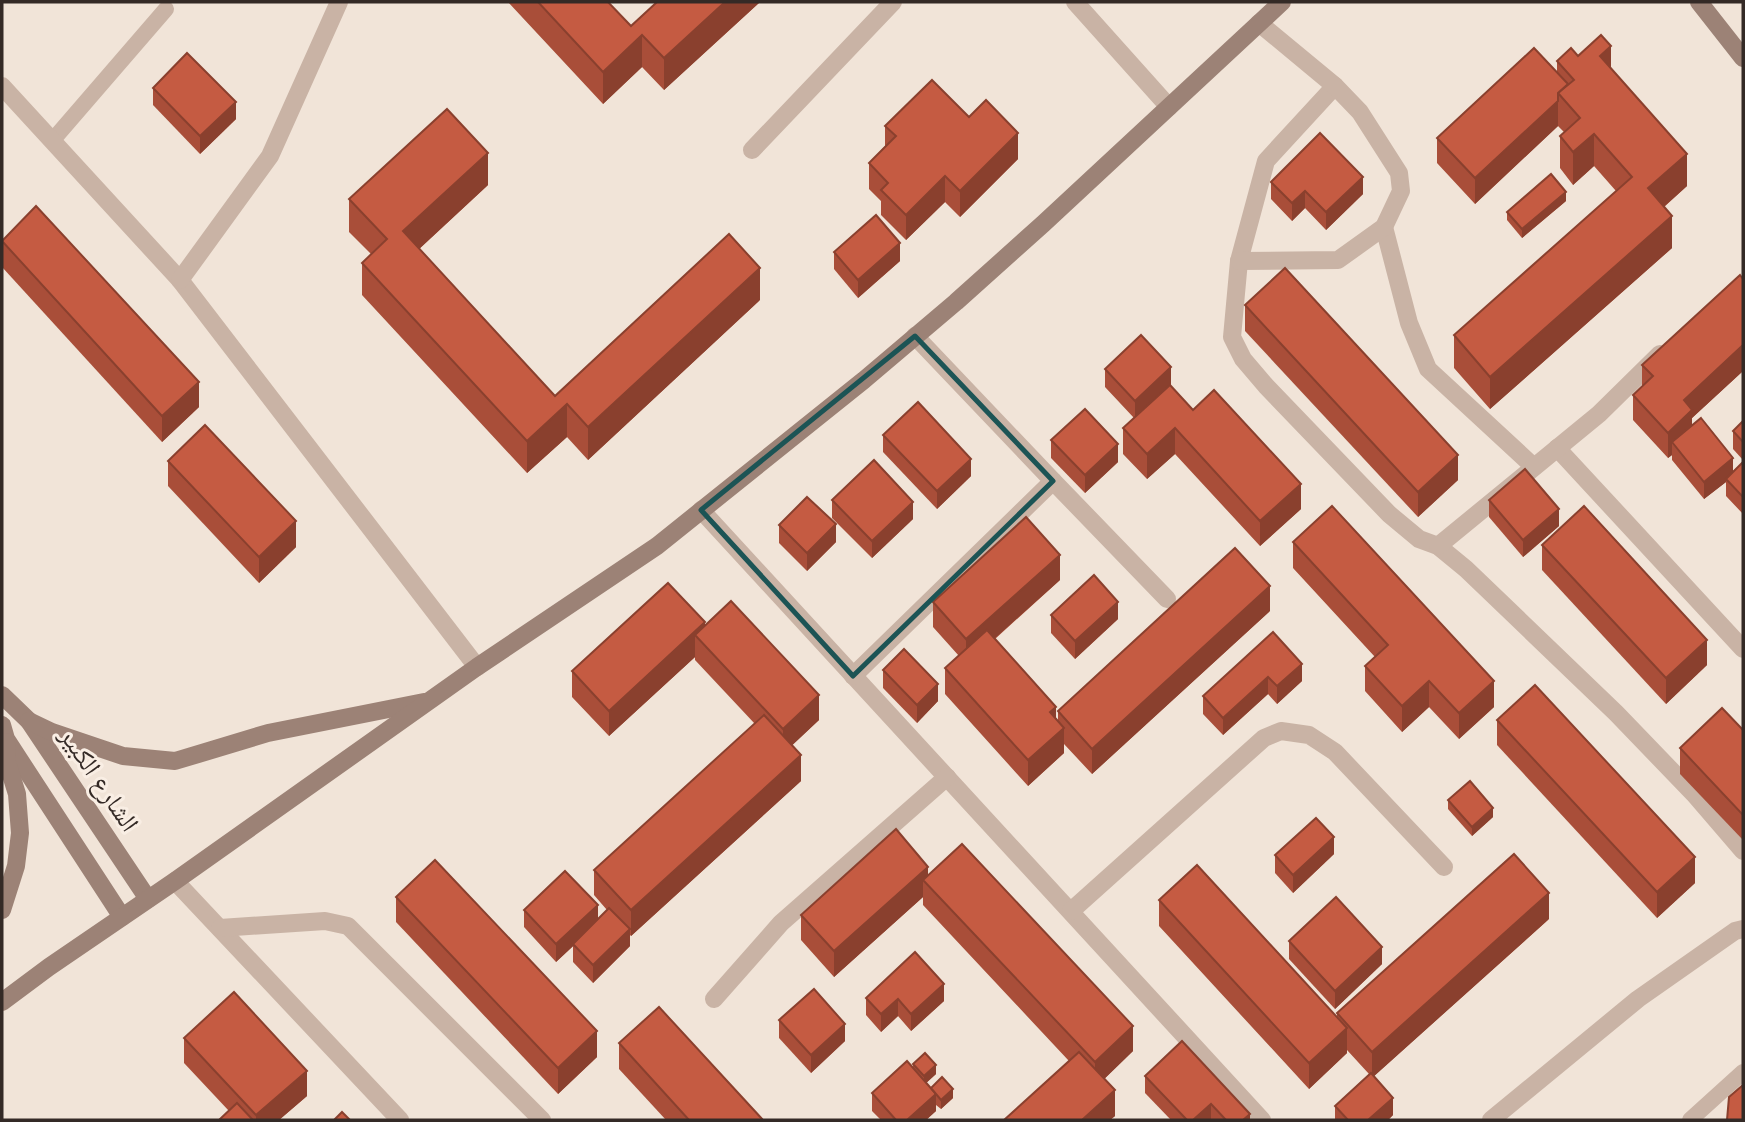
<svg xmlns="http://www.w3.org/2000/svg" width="1745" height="1122" font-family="Mulish,'Noto Naskh Arabic',sans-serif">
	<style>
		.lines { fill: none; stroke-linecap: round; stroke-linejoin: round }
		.lane { stroke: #c9b3a5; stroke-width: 16 }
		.street { stroke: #c9b3a5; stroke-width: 18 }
		.secondary { stroke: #9c8276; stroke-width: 18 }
		.wall { fill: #a94e39 }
		.shaded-wall { fill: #8a402e }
		.building { fill: #c55b42; stroke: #8a402e; stroke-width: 2 }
		.marked { fill: none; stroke: #1c5455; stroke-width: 5; stroke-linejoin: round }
		.labels { text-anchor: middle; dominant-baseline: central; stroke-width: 6; stroke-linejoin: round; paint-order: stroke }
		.street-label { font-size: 26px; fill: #342a26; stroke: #f9eee4 }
	</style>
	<rect width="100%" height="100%" fill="#f1e4d8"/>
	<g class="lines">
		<g class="lane">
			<path d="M52,141L166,9"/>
			<path d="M1690,1120L1743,1072"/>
		</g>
		<g class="street">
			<path d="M1075,2L1169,107"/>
			<path d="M2,86L180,280L477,667"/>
			<path d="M1335,86L1266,161L1239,261L1232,337L1243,359L1266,386L1389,514L1419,539L1438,546L1466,569L1616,713L1694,794L1743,851"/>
			<path d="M752,150L893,2"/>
			<path d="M1384,227L1409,323L1428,369L1534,467"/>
			<path d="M1239,261L1338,260L1384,227L1401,191L1399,173L1360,112L1335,86L1259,23"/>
			<path d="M180,280L270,156L339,2"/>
			<path d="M1557,448L1743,649"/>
			<path d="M1053,481L1167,599"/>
			<path d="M701,510L1262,1120"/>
			<path d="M1438,546L1599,414L1660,354"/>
			<path d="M853,676L1053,481L915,336"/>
			<path d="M175,881L400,1120"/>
			<path d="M1071,911L1264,738L1281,731L1309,735L1335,752L1444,867"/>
			<path d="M220,928L325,921L348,926L542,1120"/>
			<path d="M714,999L781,923L947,777"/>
			<path d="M1491,1120L1638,999L1735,931L1743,929"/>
		</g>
		<g class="secondary">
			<path d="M1699,2L1743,58"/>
			<path d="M2,695L29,721L148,899"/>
			<path d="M29,721L52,732L123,756L175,761L268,733L424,702"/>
			<path d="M2,725L6,739L122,917"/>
			<path d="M2,910L16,866L20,833L17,794L7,762L6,742"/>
			<path d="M2,1002L49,967L175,881L477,667L657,546L864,380L956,302L1043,224L1282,2"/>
		</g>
	</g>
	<g class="wall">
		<path d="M508,2H608L631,26L760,2L664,90L642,67L603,104Z"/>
		<path d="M1578,56L1611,68L1687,186L1664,207L1672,248L1490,409L1454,368V335L1616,191L1594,166L1573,185L1560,168V136L1564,132L1558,126L1475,204L1437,163V138L1557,73V61Z"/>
		<path d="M153,88L236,119L200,154L153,105Z"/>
		<path d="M969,117L1018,159L960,217L945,202L906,240L881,215V201L869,189V163L885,146V126Z"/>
		<path d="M1271,182L1363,194L1326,230L1305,208L1292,221L1271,199Z"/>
		<path d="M488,185L419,249L555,396L760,300L588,460L567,437L527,473L362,295V263L371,254L349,232V199Z"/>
		<path d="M1566,201L1522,238L1507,220V212Z"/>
		<path d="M2,241L199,407L162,442L2,267Z"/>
		<path d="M834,252L900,261L858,298L834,269Z"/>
		<path d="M1743,279V371L1692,418V425L1733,471L1743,462V514L1726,496V482L1704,499L1672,460V455L1668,458L1633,420V395L1642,386V365Z"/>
		<path d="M1245,305L1458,480L1418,517L1245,331Z"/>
		<path d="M1105,369L1171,385H1170L1193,410L1301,509L1260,546L1175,454L1147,479L1123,454V428L1134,418L1105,387Z"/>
		<path d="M1743,421V460L1733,449V431Z"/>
		<path d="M883,435L971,476L937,509L883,452Z"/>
		<path d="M1051,440L1118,462L1085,493L1051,458Z"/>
		<path d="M168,461L296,547L259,583L168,486Z"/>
		<path d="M832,500L913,519L872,558L832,518Z"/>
		<path d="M1489,500L1559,526L1523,557L1489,517Z"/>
		<path d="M779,525L836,542L807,571L779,543Z"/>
		<path d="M1293,542L1494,707L1459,739L1429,707L1402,732L1365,691V666L1375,657L1293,568Z"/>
		<path d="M1542,545L1707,665L1666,704L1542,570Z"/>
		<path d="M1060,580L995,639L1058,721V711L1270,611L1092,774L1064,744V753L1028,786L945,694V668L959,656L933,627V602Z"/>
		<path d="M1051,615L1118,619L1075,659L1051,633Z"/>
		<path d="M705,626L819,720L792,745L801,781L631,936L630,935V946L593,983L573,962V946L556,962L524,927V910L598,919L607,910L594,895V870L755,724L695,660V657L609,736L572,697V671Z"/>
		<path d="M1273,632L1302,681L1277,704L1268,694L1223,735L1203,714V696Z"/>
		<path d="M883,670L938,701L917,723L883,688Z"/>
		<path d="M1497,720L1695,883L1657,918L1497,745Z"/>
		<path d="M1743,730V840L1680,774V748Z"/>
		<path d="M1448,800L1493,817L1472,836L1448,809Z"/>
		<path d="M1334,854L1293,893L1275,873V855Z"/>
		<path d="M928,875L1133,1051L1104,1079L1115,1116L1110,1120H1004L1069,1061L923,905V897L834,977L801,940V915Z"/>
		<path d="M396,897L597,1057L558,1094L396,922Z"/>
		<path d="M1159,900L1337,1017V1013L1549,919L1374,1076L1393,1115L1388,1120H1335V1106L1369,1074L1347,1050V1053L1309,1089L1159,926Z"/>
		<path d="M1289,941L1382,964L1335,1009L1289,959Z"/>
		<path d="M866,998L944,1001L911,1031L898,1016L881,1032L866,1015Z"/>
		<path d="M779,1020L845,1041L811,1073L779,1038Z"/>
		<path d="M184,1038L307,1096L279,1120H219L229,1111L184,1063Z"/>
		<path d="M619,1043L763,1120H666L619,1069Z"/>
		<path d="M913,1064L936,1074L926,1083L931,1088L953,1098L941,1109L936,1105V1111L926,1120H881L872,1111V1093L913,1069Z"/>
		<path d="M1145,1076L1250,1120H1171L1145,1093Z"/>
	</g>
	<g class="shaded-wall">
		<path d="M725,2H760L664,90V58Z"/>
		<path d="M642,35V67L603,104V72Z"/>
		<path d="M1611,46V79L1600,56Z"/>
		<path d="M1558,101V126L1475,204V178Z"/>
		<path d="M236,102V119L200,154V136Z"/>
		<path d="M1018,133V159L960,217V191Z"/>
		<path d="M1594,134V166L1573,185V152Z"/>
		<path d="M488,153V185L403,264V231Z"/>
		<path d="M1687,154V186L1648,221V188Z"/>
		<path d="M945,176V202L906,240V215Z"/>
		<path d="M1363,177V194L1326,230V212Z"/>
		<path d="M1305,191V208L1292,221V203Z"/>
		<path d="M1566,192V201L1522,238V229Z"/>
		<path d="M1672,216V248L1490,409V377Z"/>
		<path d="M900,243V261L858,298V280Z"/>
		<path d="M760,268V300L588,460V427Z"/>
		<path d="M1743,345V371L1692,418V435L1672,442V455L1668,458V433L1684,400Z"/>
		<path d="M1171,367V385L1135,418V401Z"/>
		<path d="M199,382V407L162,442V416Z"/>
		<path d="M567,404V437L527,473V441Z"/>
		<path d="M1175,428V454L1147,479V454Z"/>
		<path d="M1118,444V462L1085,493V475Z"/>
		<path d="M1458,455V480L1418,517V492Z"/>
		<path d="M1733,458V476L1726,479V482L1704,499V482Z"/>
		<path d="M971,459V476L937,509V491Z"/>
		<path d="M1301,484V509L1260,546V521Z"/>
		<path d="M913,502V519L872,558V541Z"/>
		<path d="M1559,509V526L1523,557V540Z"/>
		<path d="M296,521V547L259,583V557Z"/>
		<path d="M836,524V542L807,571V553Z"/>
		<path d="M1060,555V580L966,664V639Z"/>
		<path d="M1270,586V611L1092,774V749Z"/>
		<path d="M1118,602V619L1075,659V641Z"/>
		<path d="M705,622V645L695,635V657L609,736V711Z"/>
		<path d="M1707,640V665L1666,704V678Z"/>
		<path d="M1302,664V681L1277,704V686Z"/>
		<path d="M1268,677V694L1223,735V718Z"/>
		<path d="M1429,681V707L1402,732V706Z"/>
		<path d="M1494,681V707L1459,739V713Z"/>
		<path d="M938,684V701L917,723V705Z"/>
		<path d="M819,695V720L783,754V729Z"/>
		<path d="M1056,707V732L1050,712Z"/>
		<path d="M1064,728V753L1028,786V760Z"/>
		<path d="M801,755V781L631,936V910Z"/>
		<path d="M1493,808V817L1472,836V827Z"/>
		<path d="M1334,837V854L1293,893V875Z"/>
		<path d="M1695,857V883L1657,918V892Z"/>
		<path d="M928,867V886L923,880V897L834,977V951Z"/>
		<path d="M1549,893V919L1372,1078V1052Z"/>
		<path d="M598,905V923L556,962V944Z"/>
		<path d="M630,929V946L593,983V965Z"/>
		<path d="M1382,947V964L1335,1009V991Z"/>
		<path d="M944,984V1001L911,1031V1014Z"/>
		<path d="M898,999V1016L881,1032V1014Z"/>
		<path d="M845,1024V1041L811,1073V1055Z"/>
		<path d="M1133,1026V1051L1095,1088V1062Z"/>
		<path d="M1347,1028V1053L1309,1089V1063Z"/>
		<path d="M597,1031V1057L558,1094V1068Z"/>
		<path d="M936,1065V1074L924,1085V1076Z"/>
		<path d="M307,1071V1096L279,1120H256V1115Z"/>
		<path d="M953,1089V1098L941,1109V1100Z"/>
		<path d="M1115,1090V1116L1110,1120H1082Z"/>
		<path d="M936,1094V1111L926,1120H907Z"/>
		<path d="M1393,1098V1115L1388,1120H1368Z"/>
		<path d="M1211,1104V1120H1193Z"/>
		<path d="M1250,1114V1120H1243Z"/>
	</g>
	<g class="building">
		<path d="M538,2H608L631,26L657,2H725L664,58L642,35L603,72Z"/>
		<path d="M1601,35L1611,46L1600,56L1687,154L1648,188L1672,216L1490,377L1454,335L1632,177L1594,134L1573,152L1560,136L1580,118L1558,93L1574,80L1557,61L1571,48L1578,56Z"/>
		<path d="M1534,48L1568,84L1558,93V101L1475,178L1437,138Z"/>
		<path d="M187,53L236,102L200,136L153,88Z"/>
		<path d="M932,80L969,117L986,100L1018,133L960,191L945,176L906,215L881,190L888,183L869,163L896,136L885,126Z"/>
		<path d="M447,109L488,153L403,231L555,396L729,234L760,268L588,427L567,404L527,441L362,263L387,239L349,199Z"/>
		<path d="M1320,133L1363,177L1326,212L1305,191L1292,203L1271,182Z"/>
		<path d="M1551,174L1566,192L1522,229L1507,212Z"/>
		<path d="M36,206L199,382L162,416L2,241Z"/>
		<path d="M876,215L900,243L858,280L834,252Z"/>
		<path d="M1285,268L1458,455L1418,492L1245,305Z"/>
		<path d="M1740,275L1743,279V345L1684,400L1692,410L1668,433L1633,395L1653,376L1642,365Z"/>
		<path d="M1141,335L1171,367L1135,401L1105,369Z"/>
		<path d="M1170,385L1193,410L1214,390L1301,484L1260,521L1175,428L1147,454L1123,428Z"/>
		<path d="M918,402L971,459L937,491L883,435Z"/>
		<path d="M1085,409L1118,444L1085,475L1051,440Z"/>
		<path d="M1701,418L1733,458L1704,482L1672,442Z"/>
		<path d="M1743,421V442L1733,431Z"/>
		<path d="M205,425L296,521L259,557L168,461Z"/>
		<path d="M874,460L913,502L872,541L832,500Z"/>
		<path d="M1743,462V497L1726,479Z"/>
		<path d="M1525,469L1559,509L1523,540L1489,500Z"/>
		<path d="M807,497L836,524L807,553L779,525Z"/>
		<path d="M1332,506L1494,681L1459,713L1429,681L1402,706L1365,666L1388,645L1293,542Z"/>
		<path d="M1584,506L1707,640L1666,678L1542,545Z"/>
		<path d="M1026,517L1060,555L966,639L933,602Z"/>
		<path d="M1235,548L1270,586L1092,749L1058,711Z"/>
		<path d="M1094,575L1118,602L1075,641L1051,615Z"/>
		<path d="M668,583L705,622L609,711L572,671Z"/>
		<path d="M731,601L819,695L783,729L695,635Z"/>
		<path d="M987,630L1056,707L1050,712L1064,728L1028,760L945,668Z"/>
		<path d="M1273,632L1302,664L1277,686L1268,677L1223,718L1203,696Z"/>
		<path d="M904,649L938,684L917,705L883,670Z"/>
		<path d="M1535,685L1695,857L1657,892L1497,720Z"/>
		<path d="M1722,708L1743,730V815L1680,748Z"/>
		<path d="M764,715L801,755L631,910L594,870Z"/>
		<path d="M1470,781L1493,808L1472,827L1448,800Z"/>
		<path d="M1316,818L1334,837L1293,875L1275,855Z"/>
		<path d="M896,829L928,867L834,951L801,915Z"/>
		<path d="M962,844L1133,1026L1095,1062L923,880Z"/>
		<path d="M1514,854L1549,893L1372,1052L1337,1013Z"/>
		<path d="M435,860L597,1031L558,1068L396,897Z"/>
		<path d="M1197,865L1347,1028L1309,1063L1159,900Z"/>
		<path d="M565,871L598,905L556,944L524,910Z"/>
		<path d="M1336,897L1382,947L1335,991L1289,941Z"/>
		<path d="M609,908L630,929L593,965L573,944Z"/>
		<path d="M915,952L944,984L911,1014L898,999L881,1014L866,998Z"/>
		<path d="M814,989L845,1024L811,1055L779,1020Z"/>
		<path d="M234,992L307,1071L256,1115L184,1038Z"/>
		<path d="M659,1007L763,1120H689L619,1043Z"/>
		<path d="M1182,1041L1250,1114L1243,1120H1226L1211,1104L1193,1120H1187L1145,1076Z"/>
		<path d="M1079,1052L1115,1090L1082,1120H1004Z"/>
		<path d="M925,1053L936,1065L924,1076L913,1064Z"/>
		<path d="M907,1061L936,1094L907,1120H896L872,1093Z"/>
		<path d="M1371,1073L1393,1098L1368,1120H1348L1335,1106Z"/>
		<path d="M942,1077L953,1089L941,1100L931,1088Z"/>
		<path d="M1743,1085V1120H1727L1729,1097Z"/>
		<path d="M237,1103L253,1120H219Z"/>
		<path d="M342,1112L350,1120H334Z"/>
	</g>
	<path class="marked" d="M915,336L1053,481L853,676L701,510Z"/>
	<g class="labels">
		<g class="street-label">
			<text transform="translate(100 779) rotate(56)">الشارع الكبير</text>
		</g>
	</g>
	<rect width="1745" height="1122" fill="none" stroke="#342a26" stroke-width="7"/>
</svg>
